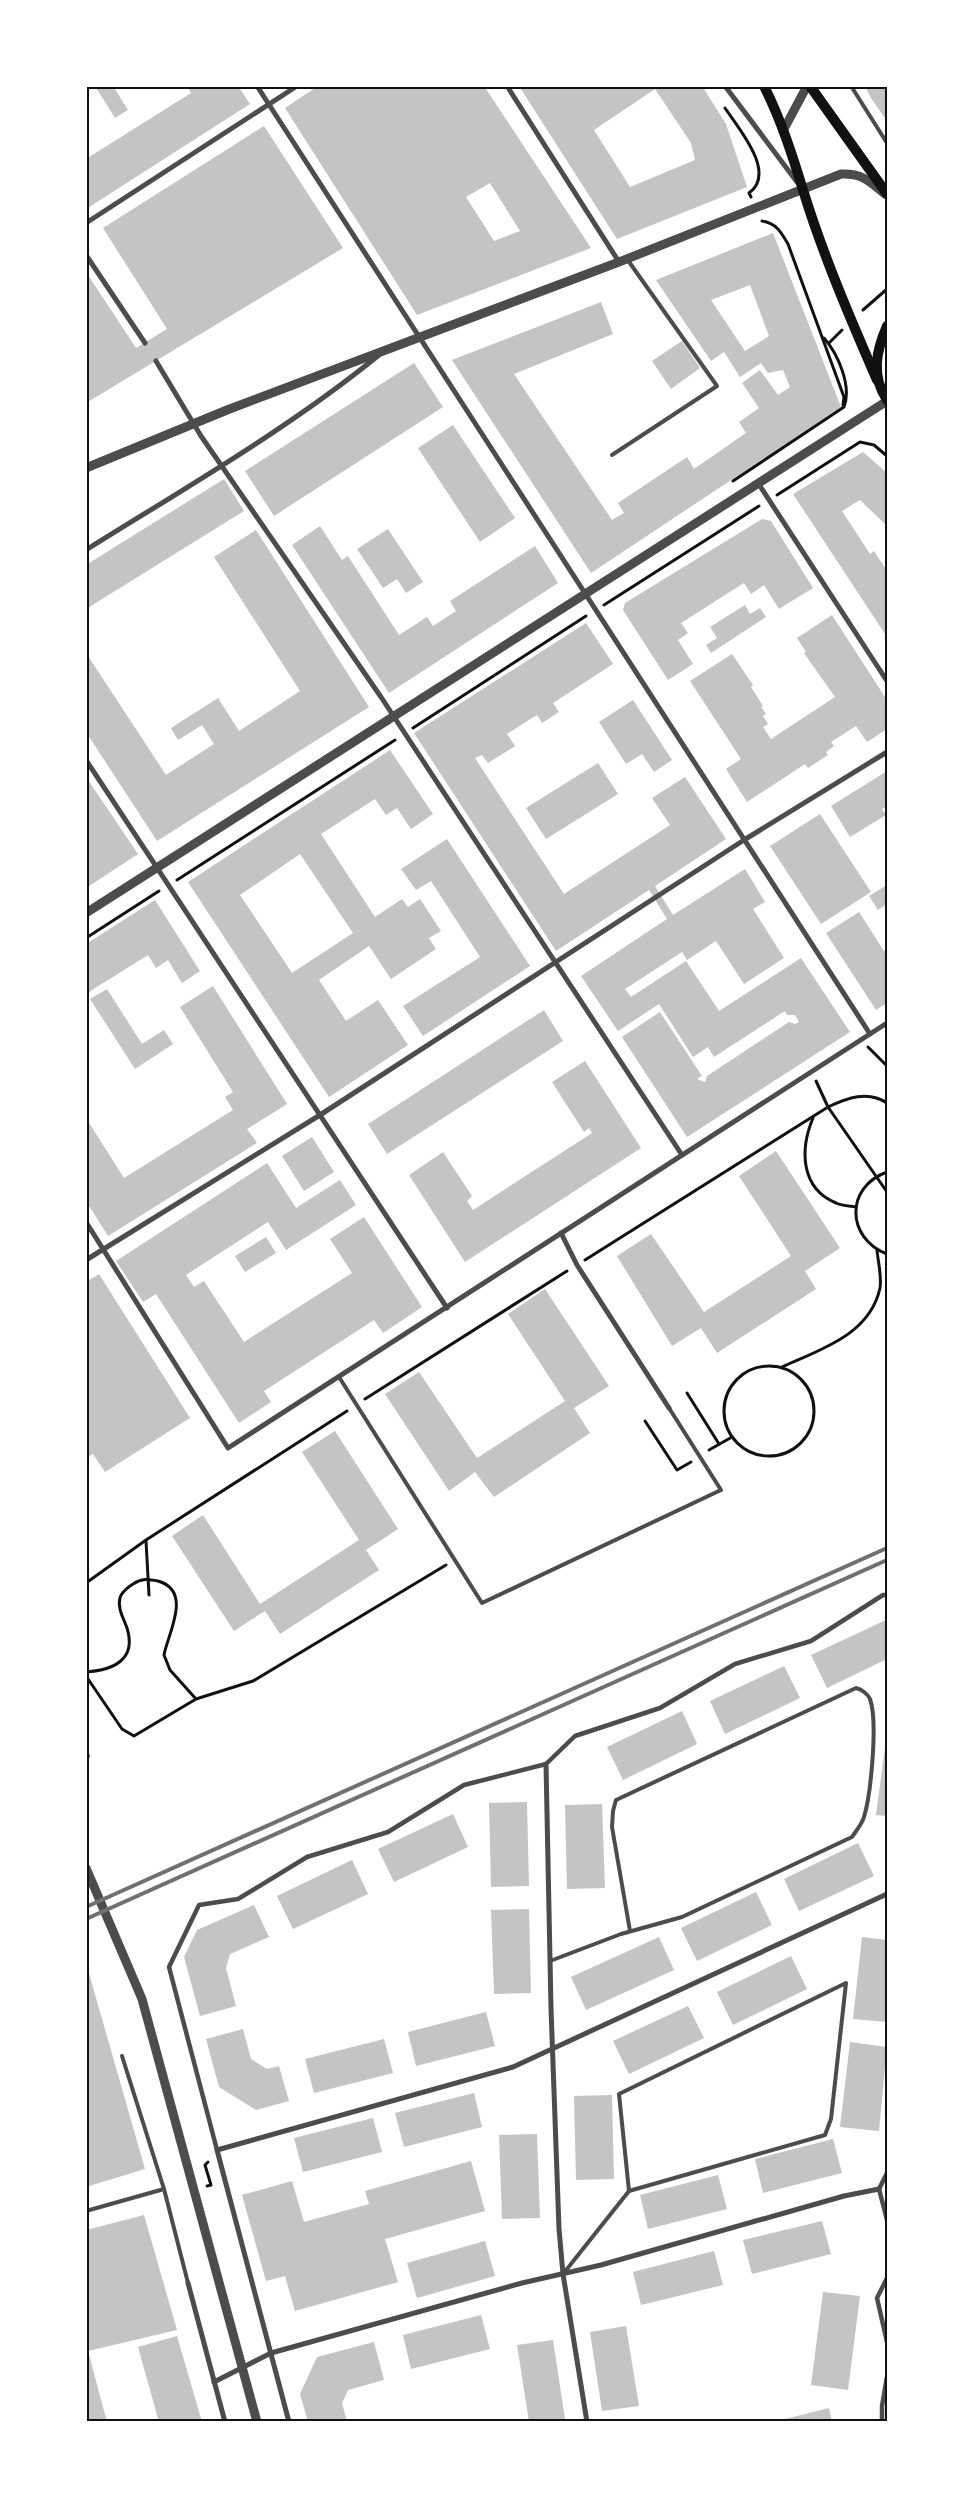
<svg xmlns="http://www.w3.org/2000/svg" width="973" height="2508" font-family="'IBM Plex Sans',sans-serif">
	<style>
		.building { fill: #c4c4c4; fill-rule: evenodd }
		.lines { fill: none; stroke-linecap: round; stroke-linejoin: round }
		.path { stroke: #111; stroke-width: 3 }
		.service { stroke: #4c4c4c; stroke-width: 4 }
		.pedestrian { stroke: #4c4c4c; stroke-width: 4.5 }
		.minor { stroke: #4c4c4c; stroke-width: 5 }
		.tertiary { stroke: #4c4c4c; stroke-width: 9 }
		.secondary { stroke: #111; stroke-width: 10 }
		.rail { stroke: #707070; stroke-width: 4 }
		.neatline { fill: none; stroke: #111; stroke-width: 2 }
	</style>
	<rect width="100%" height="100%" fill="#fff"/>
	<g class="building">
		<path d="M95,86H113L128,110L115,118Z"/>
		<path d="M187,86H238L250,104L86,209V159L191,93Z"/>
		<path d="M318,86H484L591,248L417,315L285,108ZM490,183L520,231L494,241L466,197Z"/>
		<path d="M519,86H702L726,124L747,187L617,239ZM655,89L691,143L695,160L630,187L594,130Z"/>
		<path d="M865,86H887V121L871,98Z"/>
		<path d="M264,126L343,248L86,403V272L136,348L167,329L103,228Z"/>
		<path d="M773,233L841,407L591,573L452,360L601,302L613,334L514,374L612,520L624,513L618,503L687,457L694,469L746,433L739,422L759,408L742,383L760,370L778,395L790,387L783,370L768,373L761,363L740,377L724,352L711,361L656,280ZM750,285L769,336L745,351L711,300Z"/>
		<path d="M682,341L700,368L671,389L652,361Z"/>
		<path d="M414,363L443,407L274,516L245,471Z"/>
		<path d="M453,425L515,518L480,542L418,448Z"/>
		<path d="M863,452L887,473V526L860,500L842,511L870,554L874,551L887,571V637L793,494Z"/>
		<path d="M224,479L244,511L86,609V565Z"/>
		<path d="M762,519L771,521L813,588L779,609L764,585L751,594L744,583L681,623L688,633L678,640L693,664L668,680L623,610L625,603Z"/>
		<path d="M320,526L342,560L348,556L399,635L427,617L433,626L456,611L450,601L535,546L558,583L389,693L292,545Z"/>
		<path d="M388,529L423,582L406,593L397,579L383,588L357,549Z"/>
		<path d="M256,530L369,707L157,841L86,732V653L166,775L214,744L202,725L178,740L171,728L218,698L239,731L300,691L214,557Z"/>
		<path d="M745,605L750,614L760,608L766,617L711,653L706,645L717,638L710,627Z"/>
		<path d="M832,615L887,700V729L867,742L856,726L831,742L834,746L826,752L828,755L808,768L805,764L747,802L726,769L741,759L690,681L732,654L753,685L751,687L763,706L761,707L766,714L763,716L768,724L763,727L771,739L835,697L804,653L806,652L797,638Z"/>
		<path d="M586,623L613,664L553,703L559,712L542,723L537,715L507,734L515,746L488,763L482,755L475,758L564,894L670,825L652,798L685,777L726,839L655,886L673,915L745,869L765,902L753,909L784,958L744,984L716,941L687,960L682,952L625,989L631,997L686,961L719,1011L801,958L850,1032L687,1137L622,1037L660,1012L702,1076L697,1079L705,1082L707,1076L789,1022L795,1024L799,1022L795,1015H787L785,1011L714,1057L708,1047L693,1057L659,1004L618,1031L581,976L667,919L649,890L556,951L414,733Z"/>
		<path d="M633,700L672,760L654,772L642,754L626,764L599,722Z"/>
		<path d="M390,750L433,814L411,829L397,808L386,815L375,799L321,834L375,917L402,899L408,907L420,899L441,931L429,938L436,949L391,979L369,946L319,980L346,1021L378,1000L408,1045L329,1097L188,882ZM300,854L353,933L292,973L240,895Z"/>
		<path d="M598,763L618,794L546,839L526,808Z"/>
		<path d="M887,771V806L882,809L886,815L850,837L831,806Z"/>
		<path d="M86,777L138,854L86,888Z"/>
		<path d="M820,814L871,892L821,924L770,846Z"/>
		<path d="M447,839L530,966L423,1036L403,1006L480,957L431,881L416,890L401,869Z"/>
		<path d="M887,885V904L878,910L869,896Z"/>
		<path d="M155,900L200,971L182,983L168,960L156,968L148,955L92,990L86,996V944Z"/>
		<path d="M859,912L884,951L887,949V1003L876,1010L826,933Z"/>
		<path d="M213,986L287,1104L247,1129L257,1143L108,1236L86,1201V1118L124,1178L233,1110L225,1097L233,1092L180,1007Z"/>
		<path d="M107,989L142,1044L164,1030L173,1044L135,1069L90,999Z"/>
		<path d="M544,1010L563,1041L387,1154L368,1124Z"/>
		<path d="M585,1061L641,1148L465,1262L409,1175L443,1152L472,1196L467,1201L473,1210L592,1133L589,1128L584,1132L552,1082Z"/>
		<path d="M312,1137L334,1172L304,1191L282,1156Z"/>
		<path d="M776,1151L840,1248L805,1271L816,1289L717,1353L701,1328L672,1346L617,1256L651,1234L704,1312L791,1256L739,1176Z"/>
		<path d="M267,1163L296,1208L340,1180L356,1205L286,1250L268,1222L186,1275L194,1287L204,1281L244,1342L352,1273L330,1239L364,1217L422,1307L383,1333L374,1320L264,1391L271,1402L239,1423L156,1294L143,1302L116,1261Z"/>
		<path d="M266,1237L276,1253L245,1272L235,1256Z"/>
		<path d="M99,1274L190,1418L105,1472L93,1454L86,1458V1282Z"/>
		<path d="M545,1289L609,1386L574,1408L590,1433L494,1497L475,1472L449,1491L385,1394L419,1372L477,1458L565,1401L508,1314Z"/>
		<path d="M335,1431L398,1529L366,1550L379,1570L280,1634L265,1611L234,1631L172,1536L203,1515L260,1604L359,1540L302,1452Z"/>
		<path d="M886,1620L887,1659L827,1688L811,1655Z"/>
		<path d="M784,1666L800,1698L725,1734L710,1701Z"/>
		<path d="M682,1711L697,1744L623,1780L607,1747Z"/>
		<path d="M886,1740H887V1816L876,1815Z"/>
		<path d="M527,1802L529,1886L491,1887L489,1803Z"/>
		<path d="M602,1804L605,1888L567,1889L565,1805Z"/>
		<path d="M453,1814L468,1847L394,1882L378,1849Z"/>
		<path d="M858,1843L874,1876L799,1911L784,1879Z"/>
		<path d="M352,1860L368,1894L293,1929L277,1896Z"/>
		<path d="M756,1892L772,1925L697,1961L681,1928Z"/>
		<path d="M254,1905L269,1937L230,1954L226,1968L236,2006L200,2016L184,1957L197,1930Z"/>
		<path d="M529,1909L531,1993L494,1994L491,1910Z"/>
		<path d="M659,1937L674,1970L586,2010L571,1977Z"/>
		<path d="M862,1937L887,1940V2022L853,2019Z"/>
		<path d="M791,1956L807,1989L733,2025L717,1992Z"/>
		<path d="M86,1963L145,2169L86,2187Z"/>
		<path d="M688,2006L704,2038L629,2074L613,2041Z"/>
		<path d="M486,2012L495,2046L416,2066L408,2032Z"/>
		<path d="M243,2029L251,2059L267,2069L279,2066L289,2101L256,2110L219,2087L206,2039Z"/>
		<path d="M384,2039L393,2073L314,2093L305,2059Z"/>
		<path d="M850,2042L887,2047L879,2131L840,2127Z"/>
		<path d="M474,2093L482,2127L404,2147L395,2113Z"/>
		<path d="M612,2095L614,2179L576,2180L574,2096Z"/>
		<path d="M373,2118L382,2152L303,2172L294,2138Z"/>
		<path d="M537,2134L540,2218L502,2219L499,2135Z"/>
		<path d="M833,2139L842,2173L763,2193L755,2159Z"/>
		<path d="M471,2161L485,2211L385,2239L398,2282L295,2311L285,2276L266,2281L242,2195L292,2181L304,2222L369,2204L365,2191Z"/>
		<path d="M718,2175L727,2209L648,2229L640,2195Z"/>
		<path d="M144,2215L177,2330L88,2351L107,2422H86V2230Z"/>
		<path d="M822,2221L831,2254L752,2274L743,2240Z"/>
		<path d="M485,2241L495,2276L417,2298L407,2263Z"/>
		<path d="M714,2251L723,2285L641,2305L633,2272Z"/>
		<path d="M823,2292L860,2296L848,2390L811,2385Z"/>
		<path d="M481,2315L490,2349L411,2369L403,2335Z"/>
		<path d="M626,2326L639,2406L602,2411L590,2332Z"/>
		<path d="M177,2336L202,2422H159L138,2347Z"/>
		<path d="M553,2340L565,2419L529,2422L517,2345Z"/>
		<path d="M374,2342L384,2380L348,2390L342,2403L347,2422H308L300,2394L317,2357Z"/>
		<path d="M829,2408L832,2422H777V2421Z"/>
	</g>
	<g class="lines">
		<g class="path">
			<path d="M725,108C739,129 777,173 749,193L751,197"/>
			<path d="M762,221C776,223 781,232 788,244L844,397L843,405"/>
			<path d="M863,310L887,289"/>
			<path d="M829,343L842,330"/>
			<path d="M733,481L844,407C852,386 838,354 824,338"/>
			<path d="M777,495L860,442L874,445L887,456"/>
			<path d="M604,605L759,506"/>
			<path d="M413,728L586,616"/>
			<path d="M177,880L395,740"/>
			<path d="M86,938L159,891"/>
			<path d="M868,1047L887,1066"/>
			<path d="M816,1081L828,1107L887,1192"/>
			<path d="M813,1118C800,1149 800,1188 836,1203C842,1206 850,1206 856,1207"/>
			<path d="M887,1172C845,1187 846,1238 887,1254"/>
			<path d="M585,1260L828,1107C847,1098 868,1090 887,1103"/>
			<circle cx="769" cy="1411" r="45"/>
			<path d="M782,1367C819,1350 870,1335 880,1288C882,1277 878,1262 877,1250"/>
			<path d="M687,1393L719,1444"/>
			<path d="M365,1399L567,1271"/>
			<path d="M645,1421L677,1470L691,1462"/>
			<path d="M709,1450L732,1437"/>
			<path d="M146,1541L149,1595"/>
			<path d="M86,1583L146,1540L347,1411"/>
			<path d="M86,1672C113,1670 137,1660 127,1628C124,1619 117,1608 120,1598C121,1593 128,1587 133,1584C142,1578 148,1579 158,1581C193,1591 168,1633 164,1655L170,1670L196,1699"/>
			<path d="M86,1676L122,1729L134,1736L196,1699L253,1681L446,1565"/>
			<path d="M207,2186L211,2185L205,2165L208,2162"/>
		</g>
		<g class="service">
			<path d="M851,86L887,143"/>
			<path d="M612,455L717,386L627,259"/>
			<path d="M339,1377L482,1603L721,1490L669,1408"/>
			<path d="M86,1753L88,1756"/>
			<path d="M550,1961L621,1934L682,1917L852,1837C856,1831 862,1824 864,1817C871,1794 878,1721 870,1699C868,1694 861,1689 856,1688L616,1800L613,1811L612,1827L630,1931"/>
			<path d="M122,2056L164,2189L188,2283"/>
			<path d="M86,2211L164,2189"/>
			<path d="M563,2274L629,2191L825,2135L831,2119L846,1983L619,2094L629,2191"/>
		</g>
		<g class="pedestrian">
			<path d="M217,2150L169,1967L199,1905L238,1899L307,1857L388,1832L464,1785L546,1764L575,1736L660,1708L735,1664L811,1641L883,1595H887"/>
			<path d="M887,2173L879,2189L887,2220"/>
			<path d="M887,2278L877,2298L887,2342"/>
			<path d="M882,2422V2406L887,2377"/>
		</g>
		<g class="minor">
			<path d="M257,86L870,1034"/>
			<path d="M507,86L619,262"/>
			<path d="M725,86L797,182"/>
			<path d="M86,223L297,86"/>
			<path d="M86,255L145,343"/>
			<path d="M156,361L201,436L381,697L682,1155"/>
			<path d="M758,483L887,681"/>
			<path d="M86,550C185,488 288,429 379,355"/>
			<path d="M86,760L447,1308"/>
			<path d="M86,1222L228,1448L887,1023"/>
			<path d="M561,1233L577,1265L669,1408"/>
			<path d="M86,1260L320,1115L744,840L887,752"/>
			<path d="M546,1764L551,2008L559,2229L563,2274L587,2422"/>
			<path d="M188,2283L225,2422"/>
			<path d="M214,2382L271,2353L522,2283L601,2265L844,2196L879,2189"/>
			<path d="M289,2422L217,2150L513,2067L887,1894"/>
		</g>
		<g class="tertiary">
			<path d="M784,129L807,86"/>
			<path d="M86,468L227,410L619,262L841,174C862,173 869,181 885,194"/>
			<path d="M86,913L887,401"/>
			<path d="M86,1868L142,1999L257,2422"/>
		</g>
		<g class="secondary">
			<path d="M764,86C781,120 792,154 803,190C823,255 850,318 877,380"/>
			<path d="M810,86L887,194"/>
			<path d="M887,326C876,351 871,376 887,400"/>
		</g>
		<g class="rail">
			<path d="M86,1907L887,1548"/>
			<path d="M86,1919L887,1560"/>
		</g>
	</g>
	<rect width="973" height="2508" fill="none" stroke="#ffffff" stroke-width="175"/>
	<rect x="88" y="88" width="798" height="2332" class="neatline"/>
</svg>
